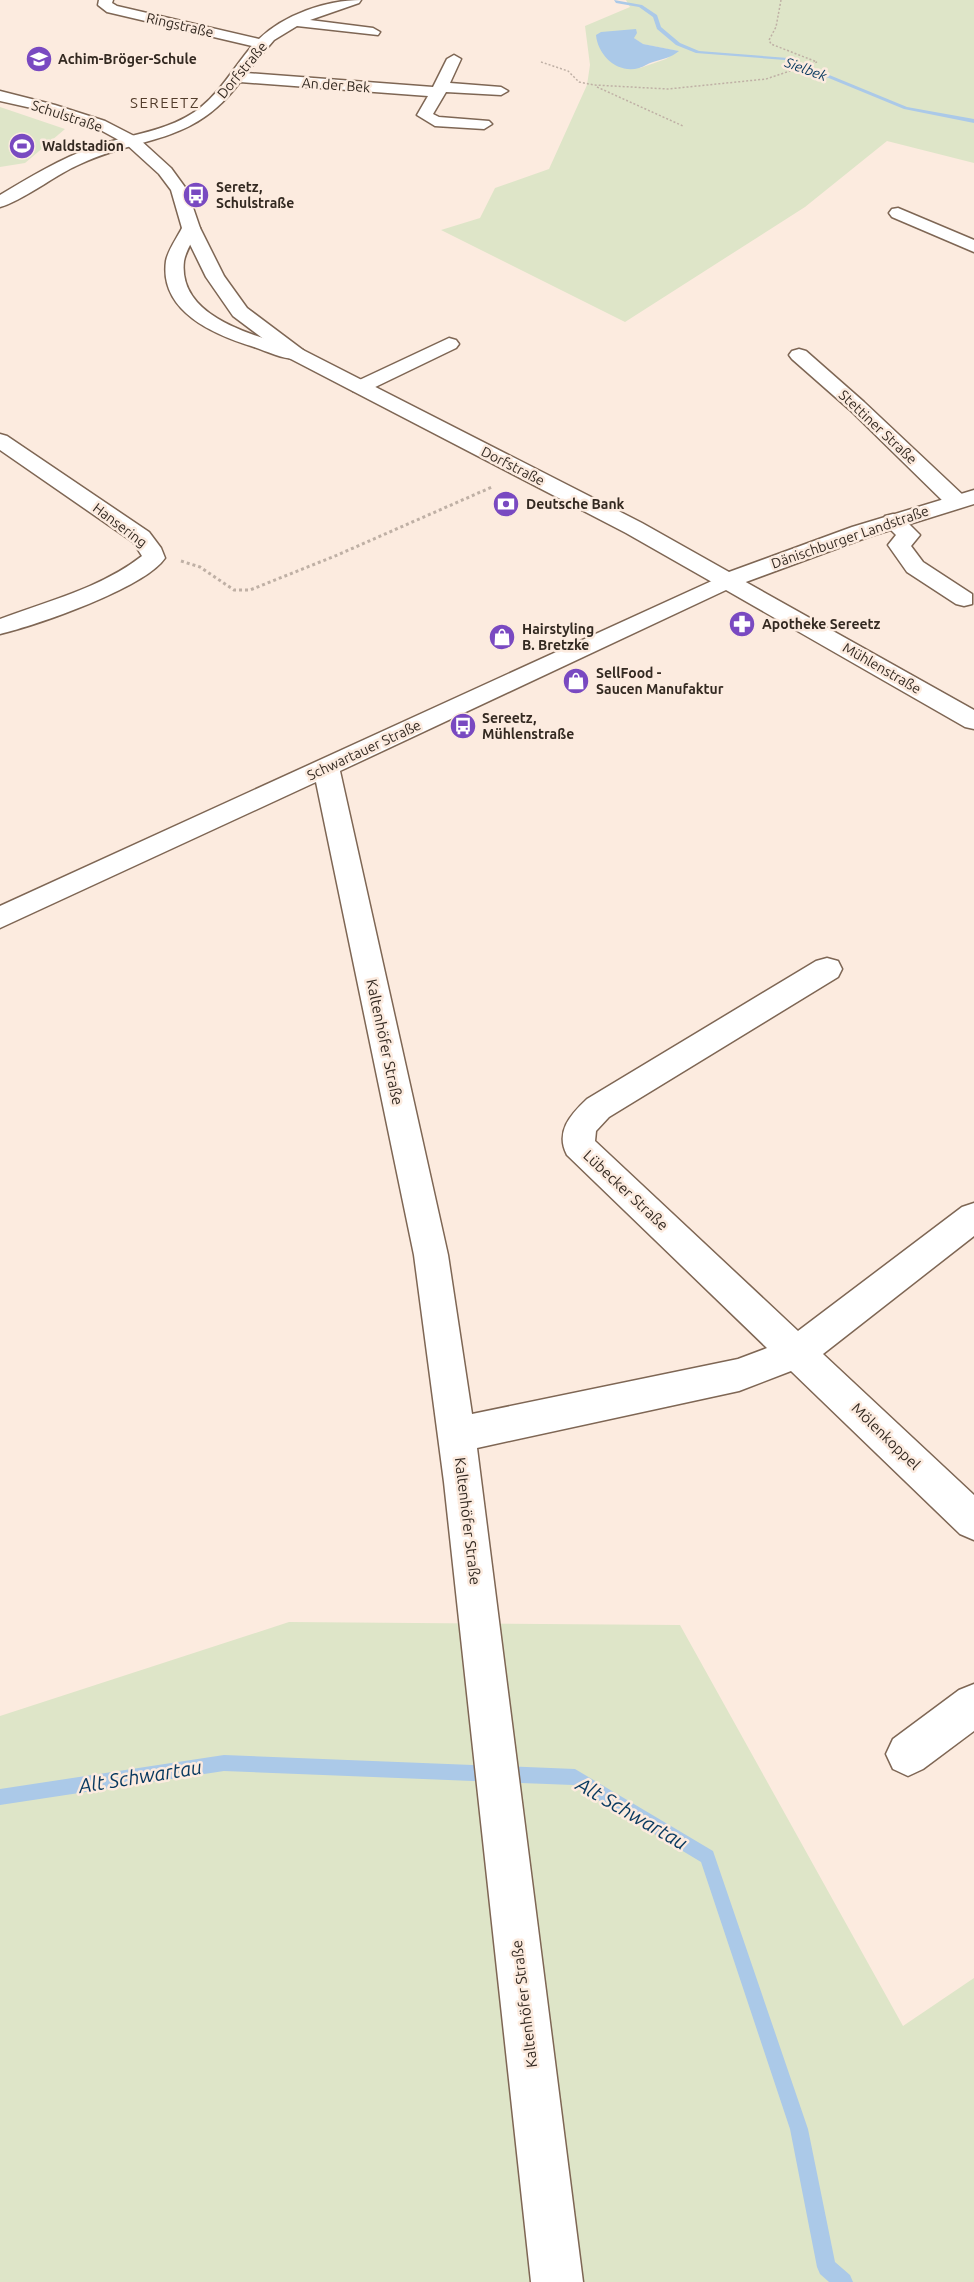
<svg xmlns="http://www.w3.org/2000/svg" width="974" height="2282" font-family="Ubuntu,sans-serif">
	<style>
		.green { fill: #dee5c8; fill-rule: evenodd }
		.water { fill: #abc9e8 }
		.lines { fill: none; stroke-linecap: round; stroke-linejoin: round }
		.stream { fill: #abc9e8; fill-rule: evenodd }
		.minor-casing { stroke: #7e6654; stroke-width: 3 }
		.major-casing { stroke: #7e6654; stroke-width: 3 }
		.path-far1 { stroke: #bfb0a5; stroke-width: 1.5; stroke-dasharray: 2 2; stroke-linecap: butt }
		.path { stroke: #bfb0a5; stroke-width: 3; stroke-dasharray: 3 3; stroke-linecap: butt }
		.minor { fill: #fff; fill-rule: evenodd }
		.major { fill: #fff; fill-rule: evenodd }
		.labels { text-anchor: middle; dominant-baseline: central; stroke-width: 5; stroke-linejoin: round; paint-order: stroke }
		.far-street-label { font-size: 14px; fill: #332921; stroke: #fcebdf }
		.far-poi-label { font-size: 14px; font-weight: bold; fill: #332921; stroke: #fcebdf; text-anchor: start }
		.far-water-label { font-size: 14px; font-style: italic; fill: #07385f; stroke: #fcebdf }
		.far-quarter-label { font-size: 15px; letter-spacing: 1.5px; fill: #533d2c; stroke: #fcebdf }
		.street-label { font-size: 15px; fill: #332921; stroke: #fcebdf }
		.near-water-label { font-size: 20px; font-style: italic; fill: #07385f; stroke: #fcebdf }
	</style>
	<rect width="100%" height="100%" fill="#fcebdf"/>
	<g class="green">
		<path d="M626,0H974V163L887,141L805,207L625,322L441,230L480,218L495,188L549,169L587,85L590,65L585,26L630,7ZM634,38L642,44L678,51L666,59L640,68Z"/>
		<path d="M0,107L65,129L25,163L0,167Z"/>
		<path d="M289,1622L680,1625L903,2026L974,1978V2282H0V1716Z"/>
	</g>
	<path class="water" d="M636,29L637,33L634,38L643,44L679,51C671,58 662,59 653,62C648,63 644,67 639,68C618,74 598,56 596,35L601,32Z"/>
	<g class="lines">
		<g class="stream">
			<path d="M614,0L642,5L657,15L661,27L680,43L699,51L788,58L907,107L974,119V123L904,109L785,60L696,53L676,45L657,29L653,17L639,7L616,3Z"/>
			<path d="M224,1755L575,1769L713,1851L808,2129L835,2262L850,2275L853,2282H829L820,2274L817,2267L790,2129L701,1862L573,1785L224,1771L0,1805V1789Z"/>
		</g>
		<defs>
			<g id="minor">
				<path d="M99,0H113L112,3L117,6L259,39C284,15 326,0 361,0L359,3L310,20L373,28L380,32L378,35L297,26L274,40L246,73L433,87L447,59L454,55L461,59L450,83L501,87L508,91L501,95L446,92L433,114L439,117L489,121L492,124L484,129L435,126L417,115L428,96L240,82C191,147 142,134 76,166C54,176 22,201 0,207V195C30,177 60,159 93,147C129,134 169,132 200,108C222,90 234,67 252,46L107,12L98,5Z"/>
				<path d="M898,208L974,240V252L892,217L889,213L892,209Z"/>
				<path d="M191,223L197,224L200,228C194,238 186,250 184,261C177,320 261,337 303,350L306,354L303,358C288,362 269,352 254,347C215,335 159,312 166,261C168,250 177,238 182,228L185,224Z"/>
				<path d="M449,338L456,340L459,344L456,348L367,391H353L350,387L353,383Z"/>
				<path d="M799,349L806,351L864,402L964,496L967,501L964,506L956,508L948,506L850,410L792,359L789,355L792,351Z"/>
				<path d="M0,434L7,436L149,532L161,548L165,558C145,588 37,625 0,634V619C48,601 101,588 142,556L133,542L0,450Z"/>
				<path d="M893,514L901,516L920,535L911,546L923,562L972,594V604L964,606L956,604L907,572L888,545L896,535L882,521L885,516Z"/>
				<path d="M727,574L735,576L974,710V729L965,727L726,590L340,771L448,1255L472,1414L738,1359L767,1348L567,1155C555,1132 570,1115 587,1099L816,961L827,958L838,961L842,969L838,977L609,1117L596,1131L595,1141L798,1331L962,1207L974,1203V1236L823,1354L974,1495V1540L960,1534L791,1371L739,1391L477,1448L583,2282H531L444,1482L414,1255L316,782L0,928V906Z"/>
				<path d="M974,1684V1731L923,1769L908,1776L893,1769L886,1754L893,1739L959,1690Z"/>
			</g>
			<path id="major" d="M0,91L55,105L105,121L138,138L171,168L187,190L200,228L224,276L247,308L303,350L642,523L729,572L852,527L974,490V504L868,537L735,586L727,588L719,586L626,533L289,358L233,316L206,277L182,228L171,190L159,174L126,144L95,127L45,111L0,101Z"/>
		</defs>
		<use href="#minor" class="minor-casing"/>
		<use href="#major" class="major-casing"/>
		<g class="path-far1">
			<path d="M781,0L776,27L769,40L771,44L817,62"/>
			<path d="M541,62L568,71L579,82L594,85L668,89L766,79L817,62"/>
			<path d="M597,87L683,126"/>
		</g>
		<path class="path" d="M181,561L200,567L234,590H250L335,556L492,487"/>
		<use href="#minor" class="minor"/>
		<use href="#major" class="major"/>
	</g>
	<defs>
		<symbol id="school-disc" viewBox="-11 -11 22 22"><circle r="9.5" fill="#7949c1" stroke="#fcebdf"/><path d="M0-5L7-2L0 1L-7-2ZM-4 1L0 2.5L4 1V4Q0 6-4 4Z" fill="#fff"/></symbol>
		<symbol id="stadium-disc" viewBox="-11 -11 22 22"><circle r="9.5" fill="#7949c1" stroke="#fcebdf"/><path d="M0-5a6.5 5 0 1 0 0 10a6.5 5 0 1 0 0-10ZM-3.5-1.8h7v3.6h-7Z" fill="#fff"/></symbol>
		<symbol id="bus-disc" viewBox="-11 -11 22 22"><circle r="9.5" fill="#7949c1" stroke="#fcebdf"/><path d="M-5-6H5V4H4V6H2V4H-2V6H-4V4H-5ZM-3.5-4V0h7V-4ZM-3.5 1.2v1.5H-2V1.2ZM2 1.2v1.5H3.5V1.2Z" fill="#fff"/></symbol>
		<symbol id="bank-disc" viewBox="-11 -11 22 22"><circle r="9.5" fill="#7949c1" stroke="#fcebdf"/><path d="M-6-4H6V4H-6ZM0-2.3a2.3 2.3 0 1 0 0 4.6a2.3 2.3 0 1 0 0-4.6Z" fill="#fff"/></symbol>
		<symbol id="pharmacy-disc" viewBox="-11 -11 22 22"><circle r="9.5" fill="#7949c1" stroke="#fcebdf"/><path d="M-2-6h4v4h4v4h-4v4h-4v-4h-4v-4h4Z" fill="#fff"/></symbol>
		<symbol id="shop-disc" viewBox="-11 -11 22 22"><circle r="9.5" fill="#7949c1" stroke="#fcebdf"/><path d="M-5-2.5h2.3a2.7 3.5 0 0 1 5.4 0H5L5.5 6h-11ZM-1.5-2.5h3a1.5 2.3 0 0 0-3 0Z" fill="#fff"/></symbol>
	</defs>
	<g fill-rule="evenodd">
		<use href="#school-disc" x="24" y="44" width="30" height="30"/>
		<use href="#stadium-disc" x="7" y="131" width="30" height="30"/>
		<use href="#bus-disc" x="181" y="180" width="30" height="30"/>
		<use href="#bank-disc" x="491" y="489" width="30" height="30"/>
		<use href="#pharmacy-disc" x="727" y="609" width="30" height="30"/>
		<use href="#shop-disc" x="487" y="622" width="30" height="30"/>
		<use href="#shop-disc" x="561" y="666" width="30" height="30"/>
		<use href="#bus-disc" x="448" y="711" width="30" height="30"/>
	</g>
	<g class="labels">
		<g class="far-street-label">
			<text transform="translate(180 25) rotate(13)">Ringstraße</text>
			<text transform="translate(242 70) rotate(-50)">Dorfstraße</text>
			<text transform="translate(336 85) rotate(4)">An der Bek</text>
			<text transform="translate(67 116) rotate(18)">Schulstraße</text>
			<text transform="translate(878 427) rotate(43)">Stettiner Straße</text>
			<text transform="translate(513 466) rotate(27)">Dorfstraße</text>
			<text transform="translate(120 525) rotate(37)">Hansering</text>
			<text transform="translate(850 537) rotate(-19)">Dänischburger Landstraße</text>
			<text transform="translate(882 668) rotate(30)">Mühlenstraße</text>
			<text transform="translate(364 750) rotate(-25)">Schwartauer Straße</text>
		</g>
		<g class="far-poi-label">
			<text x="58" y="59">Achim-Bröger-Schule</text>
			<text x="42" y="146">Waldstadion</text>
			<text x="216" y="187">Seretz,<tspan x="216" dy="16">Schulstraße</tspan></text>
			<text x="526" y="504">Deutsche Bank</text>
			<text x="762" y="624">Apotheke Sereetz</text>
			<text x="522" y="629">Hairstyling<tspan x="522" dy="16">B. Bretzke</tspan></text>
			<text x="596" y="673">SellFood -<tspan x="596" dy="16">Saucen Manufaktur</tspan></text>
			<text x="482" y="718">Sereetz,<tspan x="482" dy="16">Mühlenstraße</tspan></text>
		</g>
		<g class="far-water-label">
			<text transform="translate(806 69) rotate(20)">Sielbek</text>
		</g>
		<g class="far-quarter-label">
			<text x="165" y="102">SEREETZ</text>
		</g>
		<g class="street-label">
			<text transform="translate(385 1042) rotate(78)">Kaltenhöfer Straße</text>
			<text transform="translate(626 1190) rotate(43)">Lübecker Straße</text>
			<text transform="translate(886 1436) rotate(44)">Mölenkoppel</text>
			<text transform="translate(468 1521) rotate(83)">Kaltenhöfer Straße</text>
			<text transform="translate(524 2004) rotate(-97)">Kaltenhöfer Straße</text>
		</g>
		<g class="near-water-label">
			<text transform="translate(140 1776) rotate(-9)">Alt Schwartau</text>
			<text transform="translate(632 1813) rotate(30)">Alt Schwartau</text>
		</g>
	</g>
</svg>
